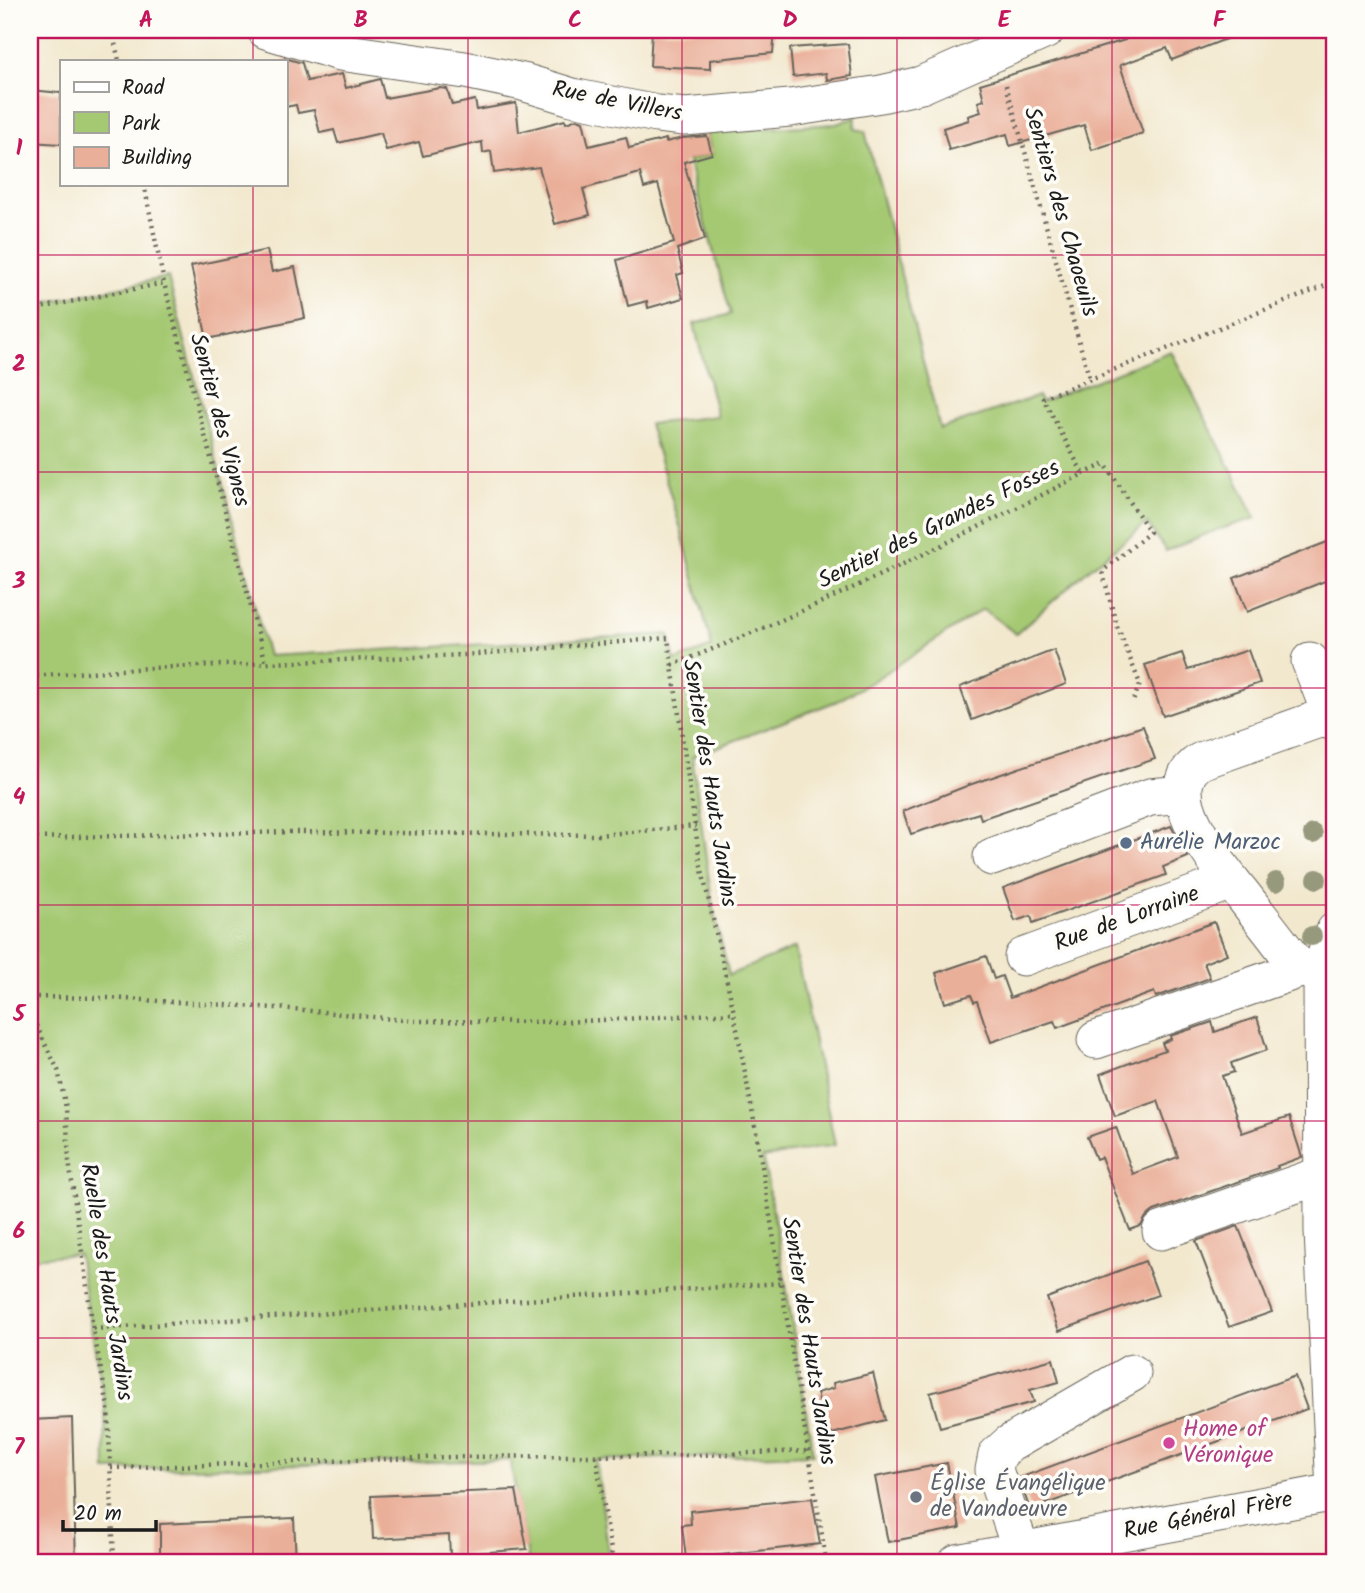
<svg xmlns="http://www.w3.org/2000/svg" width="1365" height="1593" font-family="Kalam,sans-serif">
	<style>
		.green { fill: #a5c973; stroke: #607248; stroke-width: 2 }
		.building { fill: #eaaf99 }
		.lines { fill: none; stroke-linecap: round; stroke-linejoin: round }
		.minor-casing { stroke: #67635a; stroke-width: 39 }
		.path { stroke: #67635a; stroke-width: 4.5; stroke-dasharray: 2 5; stroke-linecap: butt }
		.minor { stroke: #fff; stroke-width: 37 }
		.tree { fill: #97997d }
		.grid { fill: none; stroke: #c2185b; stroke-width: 2; stroke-opacity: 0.55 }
		.service-dot { fill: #5c6f8a; stroke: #fdfcf7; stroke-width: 2.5 }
		.hotel-dot { fill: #d1479c; stroke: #fdfcf7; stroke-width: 2.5 }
		.worship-dot { fill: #6b7280; stroke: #fdfcf7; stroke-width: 2.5 }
		.labels { text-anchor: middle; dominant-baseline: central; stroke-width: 7; stroke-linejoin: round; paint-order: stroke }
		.street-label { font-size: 23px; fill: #1c1c1c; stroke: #fdfcf7 }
		.service-label { font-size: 23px; fill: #4e5e75; stroke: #fdfcf7; text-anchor: start }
		.hotel-label { font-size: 23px; fill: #b23c85; stroke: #fdfcf7; text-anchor: start }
		.worship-label { font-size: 23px; fill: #5b616d; stroke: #fdfcf7; text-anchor: start }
		.neatline { fill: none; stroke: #c2185b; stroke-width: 2.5 }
		.grid-label { font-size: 23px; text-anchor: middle; font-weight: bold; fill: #c2185b }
	</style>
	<rect width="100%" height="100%" fill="#fdfcf7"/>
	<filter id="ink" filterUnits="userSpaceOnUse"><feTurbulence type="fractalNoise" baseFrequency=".0143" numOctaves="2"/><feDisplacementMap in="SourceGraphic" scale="14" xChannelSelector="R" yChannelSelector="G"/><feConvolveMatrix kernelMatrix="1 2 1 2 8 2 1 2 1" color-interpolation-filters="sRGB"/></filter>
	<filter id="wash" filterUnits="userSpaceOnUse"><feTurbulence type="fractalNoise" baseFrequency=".00686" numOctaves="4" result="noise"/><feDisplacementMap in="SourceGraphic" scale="28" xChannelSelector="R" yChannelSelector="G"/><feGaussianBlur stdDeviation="1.57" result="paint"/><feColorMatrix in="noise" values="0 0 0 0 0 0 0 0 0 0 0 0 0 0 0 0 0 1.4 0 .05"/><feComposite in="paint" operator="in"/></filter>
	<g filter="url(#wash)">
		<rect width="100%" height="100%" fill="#f2e8ce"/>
		<path class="green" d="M856,117L855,129L865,131L940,429L1038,396L1041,402L1171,351L1256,518L1211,532L1166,551L1147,523L1089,569L1016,634L983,609L873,681L837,701L692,757L713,908L729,975L795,948L835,1145L763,1158L783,1267L813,1454L596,1460L610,1563H529L510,1460L106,1470L105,1406L78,1254L30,1258V306L168,277L268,656L669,634L675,661L712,647L680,526L649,424L717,416L694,324L731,314L688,161L712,154L706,132L836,124Z"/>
		<g id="blocks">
			<g class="building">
				<path d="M652,30H775L773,53L710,60V69L650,66Z"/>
				<path d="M1121,30H1244V32L1172,60L1167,48L1120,65L1143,133L1092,150L1084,125L1010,146L1007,134L949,150L943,128L969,120L968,116L981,112L978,102L984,100L980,84L1125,40Z"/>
				<path d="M848,44L852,76L827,80L826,73L793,77L790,48Z"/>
				<path d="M285,58L302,63L307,81L342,74L346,88L380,79L385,98L440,88L447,89L452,105L475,100L477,110L516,103L519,132L565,120L566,123L577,119L583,121L589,146L626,137L629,148L666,139V142L683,138L707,136L712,154L684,162L705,239L677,249L683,273L677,275L683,298L648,308L647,301L628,306L617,260L674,243L658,184L644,188L640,173L583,189L590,215L555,224L539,167L494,173L491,151L483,153L482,142L423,156L419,142L386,150L381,133L338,143L334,130L320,133L314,110L298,113L296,105L285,107Z"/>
				<path d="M30,90L61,93V144L30,142Z"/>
				<path d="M267,250L272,272L295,267L305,318L207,339L191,266Z"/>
				<path d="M1335,539V577L1247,612L1234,578Z"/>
				<path d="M1054,650L1066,684L972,720L960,687Z"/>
				<path d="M1248,650L1260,683L1163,716L1145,665L1182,653L1188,670Z"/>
				<path d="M1143,726L1155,759L981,819L979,813L911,834L903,811L969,785Z"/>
				<path d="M1171,826L1188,857L1163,867L1166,875L1033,923L1031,916L1015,921L1003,888Z"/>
				<path d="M1214,922L1227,954L1204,963L1210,978L1156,997L1154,992L1057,1028L1054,1021L991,1042L977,1001L974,1002L971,995L945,1003L936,973L986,956L994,979L1002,976L1010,998Z"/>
				<path d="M1257,1017L1267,1050L1231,1063L1234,1072L1222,1076L1242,1133L1289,1117L1302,1157L1277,1166L1278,1168L1154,1211L1146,1217L1141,1226L1130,1230L1101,1157L1096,1159L1087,1137L1116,1127L1133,1174L1178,1157L1158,1101L1115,1116L1100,1074L1165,1050L1162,1043L1171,1039L1170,1036L1212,1022L1215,1032Z"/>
				<path d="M1238,1226L1272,1312L1229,1327L1196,1241Z"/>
				<path d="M1145,1261L1158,1295L1059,1331L1047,1298Z"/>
				<path d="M1053,1359L1059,1382L1030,1390L1034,1402L940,1427L930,1393Z"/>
				<path d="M873,1373L885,1420L828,1435L817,1393L834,1388L833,1383Z"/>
				<path d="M1295,1376L1307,1409L1030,1510L1019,1478Z"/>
				<path d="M72,1418L76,1563H46L30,1559V1420Z"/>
				<path d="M947,1463L960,1528L888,1542L875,1477Z"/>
				<path d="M516,1490L527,1549L450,1555L449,1535L373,1539L371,1496Z"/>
				<path d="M812,1498L820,1544L686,1559L682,1525L691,1524L690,1511Z"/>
				<path d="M294,1518L296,1563H160V1524Z"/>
			</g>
		</g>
	</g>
	<g filter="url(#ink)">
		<use href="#blocks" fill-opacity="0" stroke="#67635a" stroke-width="2"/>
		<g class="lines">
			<defs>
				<g id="minor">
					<path d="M266,30L340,52L465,70L523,82L572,97L657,114L685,117L790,108L881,94L921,85L1046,30"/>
					<path d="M1310,661L1333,720"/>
					<path d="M992,857L1150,797L1184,794"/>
					<path d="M1023,957L1231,881"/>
					<path d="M1322,976L1303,968L1295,963C1279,941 1262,920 1245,898C1224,871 1151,790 1201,761L1319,719L1335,721"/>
					<path d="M1096,1040L1303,968"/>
					<path d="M1161,1231L1322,1175"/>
					<path d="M1335,1492L1323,1231L1322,976L1326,955L1335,931"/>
					<path d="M1022,1553L994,1470L997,1455L1009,1444L1132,1373"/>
					<path d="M957,1563L1335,1492"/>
				</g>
			</defs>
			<use href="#minor" class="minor-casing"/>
			<g class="path">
				<path d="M112,30L119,61"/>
				<path d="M1006,85L1090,380"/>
				<path d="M144,184L164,283L266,663"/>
				<path d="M30,310L164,283"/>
				<path d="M1083,474L1105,464L1150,532L1104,570L1103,574L1116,623L1140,684L1132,704"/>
				<path d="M672,665C813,611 948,543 1083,474L1043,398L1335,282"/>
				<path d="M30,676L149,668L465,655L668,638L700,861L734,1013L759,1148L826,1560L824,1563"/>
				<path d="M30,838L293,832L599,835L696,826"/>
				<path d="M30,997L109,998L292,1009L414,1021L565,1022L734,1013"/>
				<path d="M30,1013L58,1070L66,1108L69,1161L93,1329L108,1406L114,1563"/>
				<path d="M93,1329L781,1283"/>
				<path d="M596,1456L613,1563"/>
				<path d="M111,1468L451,1457L698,1455L808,1451"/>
			</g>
			<use href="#minor" class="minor"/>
		</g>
		<g class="tree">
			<circle cx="1313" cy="834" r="10"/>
			<circle cx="1317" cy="879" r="10"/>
			<circle cx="1276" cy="882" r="10"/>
			<circle cx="1312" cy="936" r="10"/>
		</g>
	</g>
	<path class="grid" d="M253,30V61M468,30V1563M682,30V1563M897,30V1563M1112,30V1563M253,184V1563M30,255H1335M30,472H1335M30,688H1335M30,905H1335M30,1121H1335M30,1338H1335"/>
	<circle class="service-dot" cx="1126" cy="843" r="7"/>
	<circle class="hotel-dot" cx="1169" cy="1443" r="7"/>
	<circle class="worship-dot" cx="916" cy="1497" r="7"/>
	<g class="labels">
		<g class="street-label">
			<text transform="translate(617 102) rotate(11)">Rue de Villers</text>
			<text transform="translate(1060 212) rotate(74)">Sentiers des Chaoeuils</text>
			<text transform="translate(219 420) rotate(75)">Sentier des Vignes</text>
			<text transform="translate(939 525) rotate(-26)">Sentier des Grandes Fosses</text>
			<text transform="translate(709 783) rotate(81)">Sentier des Hauts Jardins</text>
			<text transform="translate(1127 919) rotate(-20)">Rue de Lorraine</text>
			<text transform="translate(106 1282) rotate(81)">Ruelle des Hauts Jardins</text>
			<text transform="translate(808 1341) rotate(81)">Sentier des Hauts Jardins</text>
			<text transform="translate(1208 1516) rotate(-11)">Rue Général Frère</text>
		</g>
		<g class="service-label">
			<text x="1140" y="843">Aurélie Marzoc</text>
		</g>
		<g class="hotel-label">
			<text x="1183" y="1430">Home of<tspan x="1183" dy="26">Véronique</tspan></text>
		</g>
		<g class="worship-label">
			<text x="930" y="1484">Église Évangélique<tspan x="930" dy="26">de Vandoeuvre</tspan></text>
		</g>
	</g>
	<rect width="1365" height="1593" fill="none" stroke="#fdfcf7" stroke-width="77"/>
	<rect x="60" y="60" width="228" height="126" fill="#fdfcf7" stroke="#a3a29f" stroke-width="2"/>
	<rect x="74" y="82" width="35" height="10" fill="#ffffff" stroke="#a3a29f" stroke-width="2"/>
	<text x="122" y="94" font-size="21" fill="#1c1c1c">Road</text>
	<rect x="74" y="112" width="35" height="21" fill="#a5c973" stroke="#a3a29f" stroke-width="2"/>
	<text x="122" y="130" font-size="21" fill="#1c1c1c">Park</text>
	<rect x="74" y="147" width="35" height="21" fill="#eaaf99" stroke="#a3a29f" stroke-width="2"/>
	<text x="122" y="164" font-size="21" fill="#1c1c1c">Building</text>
	<path d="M63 1520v10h93v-10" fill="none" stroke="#1c1c1c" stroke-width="3.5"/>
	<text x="74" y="1520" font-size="21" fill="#1c1c1c" stroke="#fdfcf7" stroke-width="5" paint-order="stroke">20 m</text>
	<rect x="38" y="38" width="1288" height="1516" class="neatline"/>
	<g class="grid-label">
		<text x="146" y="27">A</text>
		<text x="361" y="27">B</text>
		<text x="575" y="27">C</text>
		<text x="790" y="27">D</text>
		<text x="1004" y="27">E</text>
		<text x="1219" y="27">F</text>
		<text x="19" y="155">1</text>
		<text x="19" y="371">2</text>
		<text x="19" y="588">3</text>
		<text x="19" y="804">4</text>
		<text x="19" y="1021">5</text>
		<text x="19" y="1238">6</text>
		<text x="19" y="1454">7</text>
	</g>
</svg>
